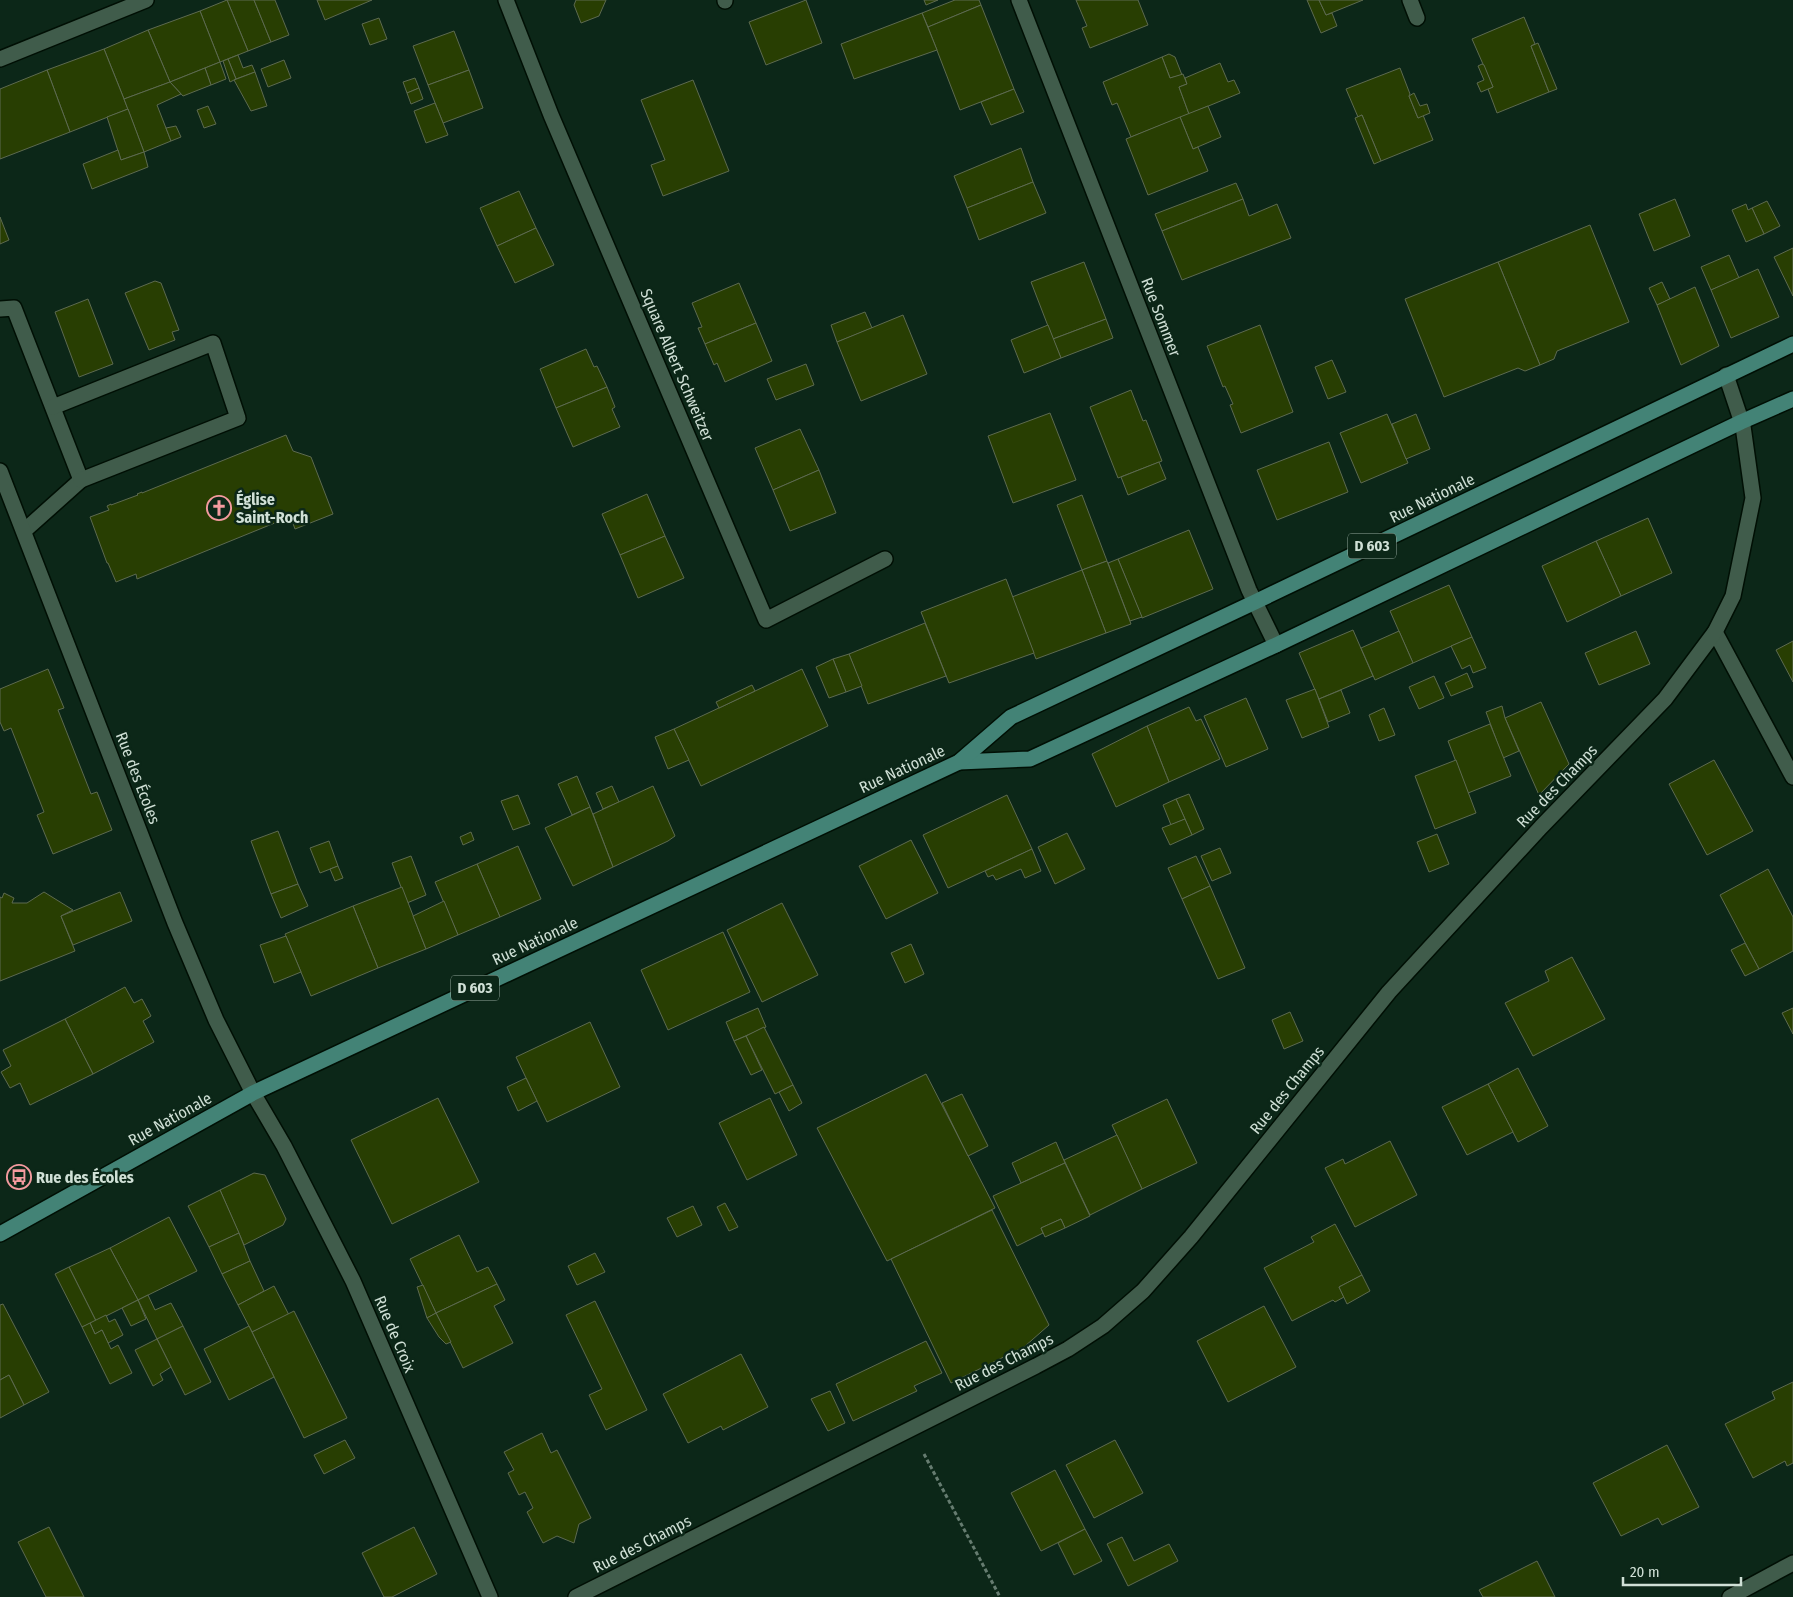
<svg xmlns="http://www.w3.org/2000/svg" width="1793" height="1597" font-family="'Fira Sans Condensed',sans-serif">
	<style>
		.building { fill: #283e02; stroke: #5d6a50 }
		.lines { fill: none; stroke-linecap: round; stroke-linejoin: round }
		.lane-casing { stroke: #000f04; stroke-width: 18 }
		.street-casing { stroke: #000f04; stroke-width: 18 }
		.primary-casing { stroke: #000f04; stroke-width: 18 }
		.path { stroke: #667c70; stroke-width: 3; stroke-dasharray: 4 2.5; stroke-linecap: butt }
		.lane { stroke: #405c4b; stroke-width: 15 }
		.street { stroke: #405c4b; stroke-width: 15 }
		.primary { stroke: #438376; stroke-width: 15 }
		.labels { text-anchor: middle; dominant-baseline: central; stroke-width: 5; stroke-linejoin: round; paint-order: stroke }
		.shield { fill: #0c2718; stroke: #95a89d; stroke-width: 1 }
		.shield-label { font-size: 15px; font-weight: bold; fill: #d0e0d6 }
		.street-label { font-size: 16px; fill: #d0e0d6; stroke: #0c2718 }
		.poi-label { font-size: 16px; font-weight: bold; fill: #d0e0d6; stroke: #0c2718; text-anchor: start }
	</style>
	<rect width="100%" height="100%" fill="#0c2718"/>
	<g class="building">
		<path d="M227,0H254L271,42L248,51Z"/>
		<path d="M227,0L248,51L220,62L200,11Z"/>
		<path d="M254,0H275L289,35L271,42Z"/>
		<path d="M317,0H372L325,20Z"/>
		<path d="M576,0H606L599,16L581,23L574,5Z"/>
		<path d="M806,0L822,43L766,65L749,22Z"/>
		<path d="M924,0H938L926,5Z"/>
		<path d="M955,0H979L981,5L928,27L922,13Z"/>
		<path d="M1076,0H1138L1148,25L1090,48L1082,28L1087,26Z"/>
		<path d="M1307,0H1319L1326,15L1332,13L1337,26L1321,33Z"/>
		<path d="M1319,0H1363L1326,15Z"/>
		<path d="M981,5L1014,89L960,110L928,27Z"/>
		<path d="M200,11L220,62L170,82L148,30Z"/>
		<path d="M922,13L937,50L854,79L841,44Z"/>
		<path d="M1524,17L1535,44L1531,46L1549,92L1497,113L1488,89L1493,87L1472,39Z"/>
		<path d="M379,18L387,39L370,45L362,24Z"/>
		<path d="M148,30L170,82L124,99L104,49Z"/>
		<path d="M454,31L469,70L428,85L413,46Z"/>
		<path d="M1538,43L1557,89L1549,92L1531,46Z"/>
		<path d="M104,49L128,109L70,132L47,70Z"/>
		<path d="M1169,54L1175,57L1182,75L1170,78L1162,57Z"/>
		<path d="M238,55L243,68L252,65L255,72L236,79L228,59Z"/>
		<path d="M1162,57L1170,78L1183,74L1187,84L1179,87L1189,114L1131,137L1117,103L1112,105L1103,82Z"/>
		<path d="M228,59L236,79L230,82L223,61Z"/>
		<path d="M284,60L291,78L268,87L261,69Z"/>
		<path d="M220,62L226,79L211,85L205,68Z"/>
		<path d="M1220,63L1228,82L1234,80L1240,93L1189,114L1179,87L1187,84L1185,78Z"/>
		<path d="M1482,64L1484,65L1493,87L1481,92L1477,83L1484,80L1478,66Z"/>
		<path d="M205,68L211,85L183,96L170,82Z"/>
		<path d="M1400,68L1410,94L1409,96L1418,118L1423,115L1433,140L1381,161L1362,115L1358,117L1346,89Z"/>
		<path d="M47,70L70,132L0,159V89Z"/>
		<path d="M469,70L483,108L443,123L428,85Z"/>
		<path d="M255,72L267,106L251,111L234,80Z"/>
		<path d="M415,78L419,88L407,93L403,82Z"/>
		<path d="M693,80L729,171L663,196L651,165L665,160L641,100Z"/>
		<path d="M170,82L181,94L157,105L171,141L144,152L124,99Z"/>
		<path d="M419,88L423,99L411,104L407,93Z"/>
		<path d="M1014,89L1024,112L991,125L981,102Z"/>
		<path d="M1414,93L1420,106L1427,104L1430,113L1418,118L1409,96Z"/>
		<path d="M435,103L448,135L426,143L414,111Z"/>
		<path d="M208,106L216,124L204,128L197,110Z"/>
		<path d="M1208,106L1221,137L1193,149L1180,117Z"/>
		<path d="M128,109L144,152L121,160L107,117Z"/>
		<path d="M1362,115L1381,161L1374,164L1355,118Z"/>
		<path d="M1180,117L1193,149L1198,147L1208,171L1148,195L1126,139Z"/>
		<path d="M176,126L181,137L171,141L166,128Z"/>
		<path d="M1021,148L1033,182L967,208L954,176Z"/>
		<path d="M118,150L121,160L144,152L148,167L92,189L83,164Z"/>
		<path d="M1033,182L1046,213L979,240L967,208Z"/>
		<path d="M1236,183L1243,199L1162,231L1155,214Z"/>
		<path d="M519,191L536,228L497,246L480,208Z"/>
		<path d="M1243,199L1249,216L1277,204L1291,238L1182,280L1162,231Z"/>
		<path d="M1675,199L1690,236L1654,251L1639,214Z"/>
		<path d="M1767,201L1780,226L1764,234L1752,208Z"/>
		<path d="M1746,204L1748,210L1752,208L1764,234L1746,242L1732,210Z"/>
		<path d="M0,217L9,240L0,244Z"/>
		<path d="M1590,225L1629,322L1557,351L1554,359L1540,365L1498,262Z"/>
		<path d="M536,228L554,265L515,283L497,246Z"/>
		<path d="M1793,248V296L1774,257Z"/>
		<path d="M1729,255L1739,278L1711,290L1701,267Z"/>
		<path d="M1084,262L1106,319L1053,339L1031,282Z"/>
		<path d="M1498,262L1540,365L1525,371L1518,368L1444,397L1405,299Z"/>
		<path d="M1758,269L1779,317L1731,338L1711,290Z"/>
		<path d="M155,281L161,283L179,330L172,332L175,340L149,350L125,293Z"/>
		<path d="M1662,282L1670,299L1657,305L1649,288Z"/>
		<path d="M739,283L756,323L705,344L698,328L702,327L692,303Z"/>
		<path d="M1695,287L1719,346L1681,365L1657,305Z"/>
		<path d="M88,299L113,364L79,377L55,312Z"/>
		<path d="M865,312L872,328L837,342L831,325Z"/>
		<path d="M903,315L927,374L861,401L837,342Z"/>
		<path d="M1106,319L1113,338L1061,358L1053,339Z"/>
		<path d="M756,323L772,361L725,382L717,363L714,365L705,344Z"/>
		<path d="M1048,325L1061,358L1024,373L1011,340Z"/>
		<path d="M1260,325L1293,412L1241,433L1230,405L1233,404L1225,386L1223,387L1207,346Z"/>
		<path d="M586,349L594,367L597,366L607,387L556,408L540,369Z"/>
		<path d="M1332,360L1346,392L1328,399L1315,367Z"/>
		<path d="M806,364L814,385L776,400L767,379Z"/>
		<path d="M607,387L615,407L612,409L620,427L573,447L556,408Z"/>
		<path d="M1131,390L1143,421L1146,420L1162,461L1118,478L1090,407Z"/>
		<path d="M1050,413L1076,480L1013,503L988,436Z"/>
		<path d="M1387,414L1408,463L1361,483L1340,433Z"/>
		<path d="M1416,414L1430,449L1406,459L1392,424Z"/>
		<path d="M800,429L819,470L773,490L755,448Z"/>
		<path d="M286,435L293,451L311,457L333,514L295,529L291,518H287L137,579L136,574L116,582L108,563H107L90,517L109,510L107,506L111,504V505L138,495L137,494L142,492V493Z"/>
		<path d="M1329,442L1348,492L1277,520L1257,470Z"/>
		<path d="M1159,462L1166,479L1128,495L1121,477Z"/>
		<path d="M819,470L836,513L790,531L773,490Z"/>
		<path d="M647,494L665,536L620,555L602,514Z"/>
		<path d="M1082,495L1107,561L1082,570L1057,505Z"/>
		<path d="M1648,518L1672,573L1621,596L1596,541Z"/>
		<path d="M1189,530L1213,589L1142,618L1118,559Z"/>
		<path d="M665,536L684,578L638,598L620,555Z"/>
		<path d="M1596,541L1621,596L1567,622L1542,566Z"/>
		<path d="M1118,559L1142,617L1130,621L1108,563Z"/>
		<path d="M1107,561L1131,624L1106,633L1082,570Z"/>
		<path d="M1082,570L1106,633L1036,659L1012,597Z"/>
		<path d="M1006,579L1034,653L949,683L921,612Z"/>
		<path d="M1449,585L1472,637L1413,663L1390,611Z"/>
		<path d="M925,623L946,676L868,704L849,654Z"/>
		<path d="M1353,630L1373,676L1319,699L1299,653Z"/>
		<path d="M1399,631L1413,663L1375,680L1361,648Z"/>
		<path d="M1636,631L1650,664L1599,685L1585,653Z"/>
		<path d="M1472,637L1486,668L1473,673L1470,665L1462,669L1451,646Z"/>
		<path d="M1793,641V682L1776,650Z"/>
		<path d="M849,654L862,686L846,692L833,659Z"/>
		<path d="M833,659L846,692L829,698L816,667Z"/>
		<path d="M48,669L64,708L58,710L91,794L97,792L112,830L53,854L37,815L44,812L11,728L4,731L0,722V689Z"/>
		<path d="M802,669L828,726L701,786L674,729Z"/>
		<path d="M1467,673L1473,687L1451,696L1445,683Z"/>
		<path d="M1434,676L1444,698L1419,709L1409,687Z"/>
		<path d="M752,685L755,691L719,708L716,702Z"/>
		<path d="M1315,689L1329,727L1302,738L1286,700Z"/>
		<path d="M1341,690L1350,713L1328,722L1319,699Z"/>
		<path d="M1246,698L1268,749L1226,767L1204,716Z"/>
		<path d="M1541,702L1569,764L1539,795L1505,718Z"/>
		<path d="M1502,706L1505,718L1519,751L1503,758L1486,712Z"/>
		<path d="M1189,707L1196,721L1201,719L1220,759L1169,782L1147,726Z"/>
		<path d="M1384,708L1395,735L1379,741L1369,715Z"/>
		<path d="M1490,724L1511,776L1468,793L1448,741Z"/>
		<path d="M1147,726L1169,782L1116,807L1092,754Z"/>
		<path d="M674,729L689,760L668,769L655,737Z"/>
		<path d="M1456,760L1476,813L1435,829L1415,776Z"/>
		<path d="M1714,760L1753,831L1707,855L1669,784Z"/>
		<path d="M577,776L590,807L572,815L558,784Z"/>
		<path d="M612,786L619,802L603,809L596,793Z"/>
		<path d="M653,786L675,836L668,841L613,867L593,814Z"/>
		<path d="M1189,794L1204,829L1192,835L1176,799Z"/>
		<path d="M518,795L530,824L513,830L501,801Z"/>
		<path d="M1007,795L1032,849L948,888L923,835Z"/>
		<path d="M1176,799L1185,819L1171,825L1163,805Z"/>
		<path d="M590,807L613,867L573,886L545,828Z"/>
		<path d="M1185,819L1192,835L1170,845L1162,828Z"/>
		<path d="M278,831L298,884L271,894L251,841Z"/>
		<path d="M471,832L474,840L463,845L460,837Z"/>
		<path d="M1067,833L1085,869L1055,884L1038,847Z"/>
		<path d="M1437,834L1449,864L1429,872L1417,842Z"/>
		<path d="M911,840L938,893L886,919L859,866Z"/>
		<path d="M329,841L338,866L320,873L310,848Z"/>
		<path d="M518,846L541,899L500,917L477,864Z"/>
		<path d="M1220,848L1231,873L1212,881L1201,856Z"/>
		<path d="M1032,849L1041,871L1025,878L1021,869L996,880L993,875L988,877L985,871Z"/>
		<path d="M411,856L426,895L407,903L392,863Z"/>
		<path d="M1196,856L1210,886L1182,899L1168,868Z"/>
		<path d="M477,864L500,917L458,935L435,882Z"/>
		<path d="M338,866L343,878L335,881L330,869Z"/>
		<path d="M1768,869L1793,917V951L1759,969L1720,895Z"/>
		<path d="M298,884L308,906L281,918L271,894Z"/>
		<path d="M1210,886L1245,968L1218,979L1182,899Z"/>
		<path d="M402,887L426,949L378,968L353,906Z"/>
		<path d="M44,892L73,910L61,916L75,951L0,981V897L2,898L4,893L14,898L12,903H27Z"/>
		<path d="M120,892L132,921L73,945L61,916Z"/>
		<path d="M444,901L458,935L426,949L413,916Z"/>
		<path d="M782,903L818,975L762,1002L727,930Z"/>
		<path d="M353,906L378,968L311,996L285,934Z"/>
		<path d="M723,932L750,992L668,1030L641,970Z"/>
		<path d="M286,936L301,972L274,983L260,945Z"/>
		<path d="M1745,943L1759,969L1745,976L1731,950Z"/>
		<path d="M911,944L924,974L905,983L891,953Z"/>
		<path d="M1572,957L1605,1019L1533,1056L1505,1003L1549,981L1545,971Z"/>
		<path d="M125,987L134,1003L142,999L151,1016L143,1021L154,1042L93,1074L65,1019Z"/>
		<path d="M758,1008L766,1027L734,1041L726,1022Z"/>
		<path d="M1793,1008V1034L1782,1013Z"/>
		<path d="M1290,1012L1303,1041L1284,1049L1272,1020Z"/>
		<path d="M65,1019L93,1074L30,1105L20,1083L10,1088L1,1072L11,1066L3,1050Z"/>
		<path d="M590,1022L620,1087L547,1122L516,1057Z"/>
		<path d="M764,1027L793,1085L775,1094L746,1036Z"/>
		<path d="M746,1036L762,1070L751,1075L734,1041Z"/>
		<path d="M1518,1068L1548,1126L1518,1142L1488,1084Z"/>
		<path d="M926,1074L995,1208L887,1261L817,1128Z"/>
		<path d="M526,1078L537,1101L518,1111L507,1087Z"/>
		<path d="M1488,1084L1513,1132L1467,1155L1442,1107Z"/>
		<path d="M793,1085L802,1103L789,1111L779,1092Z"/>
		<path d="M962,1094L988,1146L968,1156L942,1103Z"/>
		<path d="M438,1098L479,1182L392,1224L351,1140Z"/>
		<path d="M770,1098L797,1155L747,1180L719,1123Z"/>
		<path d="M1167,1099L1197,1163L1142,1189L1112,1125Z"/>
		<path d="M1117,1135L1142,1189L1090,1215L1064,1160Z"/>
		<path d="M1390,1141L1417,1195L1355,1227L1325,1168L1343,1159L1345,1164Z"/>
		<path d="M1056,1142L1065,1163L1021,1183L1012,1163Z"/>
		<path d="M1065,1163L1090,1216L1065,1228L1061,1219L1041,1228L1043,1233L1017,1246L993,1196Z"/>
		<path d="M254,1173L265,1175L286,1219L283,1225L244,1245L220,1190Z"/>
		<path d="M220,1190L239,1233L209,1247L188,1206Z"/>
		<path d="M725,1203L738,1227L729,1231L717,1207Z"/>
		<path d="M693,1206L702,1225L677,1237L667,1218Z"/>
		<path d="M992,1210L1049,1325L1024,1347L951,1383L891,1259Z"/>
		<path d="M169,1217L197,1271L138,1300L110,1248Z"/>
		<path d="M1061,1219L1065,1228L1045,1237L1041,1228Z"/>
		<path d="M1335,1224L1362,1275L1339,1287L1344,1297L1335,1302L1333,1300L1292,1321L1264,1268L1314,1242L1311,1237Z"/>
		<path d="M239,1233L250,1261L222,1274L209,1247Z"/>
		<path d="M459,1235L477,1272L488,1267L497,1284L436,1313L410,1259Z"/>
		<path d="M110,1248L138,1300L96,1321L69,1267Z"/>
		<path d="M595,1253L605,1272L577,1285L568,1266Z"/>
		<path d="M250,1261L264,1291L238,1305L222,1274Z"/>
		<path d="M69,1267L96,1321L82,1327L55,1274Z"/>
		<path d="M1362,1275L1370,1291L1347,1304L1339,1287Z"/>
		<path d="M497,1284L505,1300L494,1306L513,1343L463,1368L436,1313Z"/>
		<path d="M423,1285L436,1313L427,1318L417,1287Z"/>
		<path d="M274,1286L289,1315L252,1332L238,1305Z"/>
		<path d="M148,1295L155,1310L171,1303L183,1326L157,1339L138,1300Z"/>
		<path d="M138,1300L146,1319L131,1326L122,1308Z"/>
		<path d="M595,1301L647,1410L606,1430L589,1395L602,1389L566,1315Z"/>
		<path d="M3,1304L49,1392L24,1405L9,1375L0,1380V1305Z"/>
		<path d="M1264,1306L1296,1367L1228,1402L1197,1341Z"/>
		<path d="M294,1311L347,1418L304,1438L252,1332Z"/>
		<path d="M436,1313L451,1342L446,1344L439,1337L427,1318Z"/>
		<path d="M106,1315L109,1322L115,1319L123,1335L108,1343L102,1330L95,1334L90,1323Z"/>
		<path d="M90,1323L95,1334L102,1330L111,1349L118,1345L132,1373L110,1384L82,1327Z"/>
		<path d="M183,1326L211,1382L185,1395L157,1339Z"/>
		<path d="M249,1326L274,1377L229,1400L204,1349Z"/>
		<path d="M157,1339L171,1367L160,1374L163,1380L153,1386L135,1350Z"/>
		<path d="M926,1341L942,1373L914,1386L917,1391L853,1421L836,1384Z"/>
		<path d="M741,1354L768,1407L723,1430L721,1426L688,1443L663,1394Z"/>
		<path d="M9,1375L24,1405L0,1418V1380Z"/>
		<path d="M1793,1382V1463L1787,1466L1785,1461L1753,1478L1725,1424L1775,1399L1772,1392Z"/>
		<path d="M830,1391L845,1423L828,1431L811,1399Z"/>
		<path d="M542,1433L551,1453L557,1450L591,1518L579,1524L574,1543L557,1536L543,1543L527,1512L533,1508L525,1492L519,1495L508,1473L514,1470L504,1452Z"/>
		<path d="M345,1440L355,1458L324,1474L314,1455Z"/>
		<path d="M1115,1440L1143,1493L1094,1518L1066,1465Z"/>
		<path d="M1667,1445L1699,1507L1662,1525L1658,1518L1621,1536L1593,1483Z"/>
		<path d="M1055,1470L1085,1529L1041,1551L1011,1493Z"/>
		<path d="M49,1527L84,1597H46L18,1542Z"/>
		<path d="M414,1527L437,1574L392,1597H384L362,1553Z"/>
		<path d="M1085,1529L1102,1561L1074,1575L1058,1543Z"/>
		<path d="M1122,1537L1134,1561L1169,1544L1178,1561L1128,1586L1107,1544Z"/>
		<path d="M1537,1561L1555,1597H1483L1479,1590Z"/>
	</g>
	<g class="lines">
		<defs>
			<g id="lane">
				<path d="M725,0V1"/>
				<path d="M0,309L14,308L81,480L24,531"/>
				<path d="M53,407L213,343L238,418L81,480"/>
			</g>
			<g id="street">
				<path d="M506,0L551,115L766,620L885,559"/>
				<path d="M1019,0L1249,590L1276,645"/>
				<path d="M1410,0L1417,18"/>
				<path d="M0,59L146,0"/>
				<path d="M0,471L175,923L216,1020L253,1093L284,1146L353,1281L490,1597"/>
				<path d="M1715,632L1793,777"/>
				<path d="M576,1597L1036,1366L1068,1349L1103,1326L1143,1291L1191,1237L1389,992L1541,827L1665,699L1715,632L1733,596L1753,498L1743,426L1726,375"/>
				<path d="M1730,1597L1793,1563"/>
			</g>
			<g id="primary">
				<path d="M959,762L1030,759L1276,645L1741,422L1793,399"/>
				<path d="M0,1234L253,1093L959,762L1011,717L1255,602L1793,344"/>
			</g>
		</defs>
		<use href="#lane" class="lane-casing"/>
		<use href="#street" class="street-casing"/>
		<use href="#primary" class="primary-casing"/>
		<path class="path" d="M924,1454L1000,1597"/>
		<use href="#lane" class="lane"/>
		<use href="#street" class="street"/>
		<use href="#primary" class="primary"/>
	</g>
	<defs>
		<symbol id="church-ring" viewBox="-11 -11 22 22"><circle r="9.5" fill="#0c2718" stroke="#f49b9f" stroke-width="1.5"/><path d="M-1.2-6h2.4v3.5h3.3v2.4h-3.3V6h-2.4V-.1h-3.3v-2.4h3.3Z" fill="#f49b9f"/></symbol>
		<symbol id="bus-ring" viewBox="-11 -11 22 22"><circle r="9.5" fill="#0c2718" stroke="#f49b9f" stroke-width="1.5"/><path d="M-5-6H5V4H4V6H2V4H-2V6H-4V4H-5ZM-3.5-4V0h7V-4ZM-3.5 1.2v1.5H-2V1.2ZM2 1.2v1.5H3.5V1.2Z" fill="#f49b9f"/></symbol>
	</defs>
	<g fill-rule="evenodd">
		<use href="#church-ring" x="205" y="494" width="28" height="28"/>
		<use href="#bus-ring" x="5" y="1163" width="28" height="28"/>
	</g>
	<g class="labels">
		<g class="shield">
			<rect x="1348" y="533.5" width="48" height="25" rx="4"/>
			<rect x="451" y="975.5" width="48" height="25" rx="4"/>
		</g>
		<g class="shield-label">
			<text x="1372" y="546">D 603</text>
			<text x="475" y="988">D 603</text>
		</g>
		<g class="street-label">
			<text transform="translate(1161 317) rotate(69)">Rue Sommer</text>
			<text transform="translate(677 365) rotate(67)">Square Albert Schweitzer</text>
			<text transform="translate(1432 498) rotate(-26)">Rue Nationale</text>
			<text transform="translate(902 769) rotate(-25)">Rue Nationale</text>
			<text transform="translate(138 778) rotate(69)">Rue des Écoles</text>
			<text transform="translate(1557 786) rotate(-46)">Rue des Champs</text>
			<text transform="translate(535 941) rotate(-25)">Rue Nationale</text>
			<text transform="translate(1287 1090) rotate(-51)">Rue des Champs</text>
			<text transform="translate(170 1119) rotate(-29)">Rue Nationale</text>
			<text transform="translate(395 1334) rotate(67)">Rue de Croix</text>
			<text transform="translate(1004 1362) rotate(-27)">Rue des Champs</text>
			<text transform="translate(642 1544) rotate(-27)">Rue des Champs</text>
		</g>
		<g class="poi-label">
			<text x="236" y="499">Église<tspan x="236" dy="18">Saint-Roch</tspan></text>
			<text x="36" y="1177">Rue des Écoles</text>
		</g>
	</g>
	<path d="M1623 1577v8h118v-8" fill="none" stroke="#d0e0d6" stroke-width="2.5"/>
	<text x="1630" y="1577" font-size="15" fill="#d0e0d6" stroke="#0c2718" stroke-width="4" paint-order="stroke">20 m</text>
</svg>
